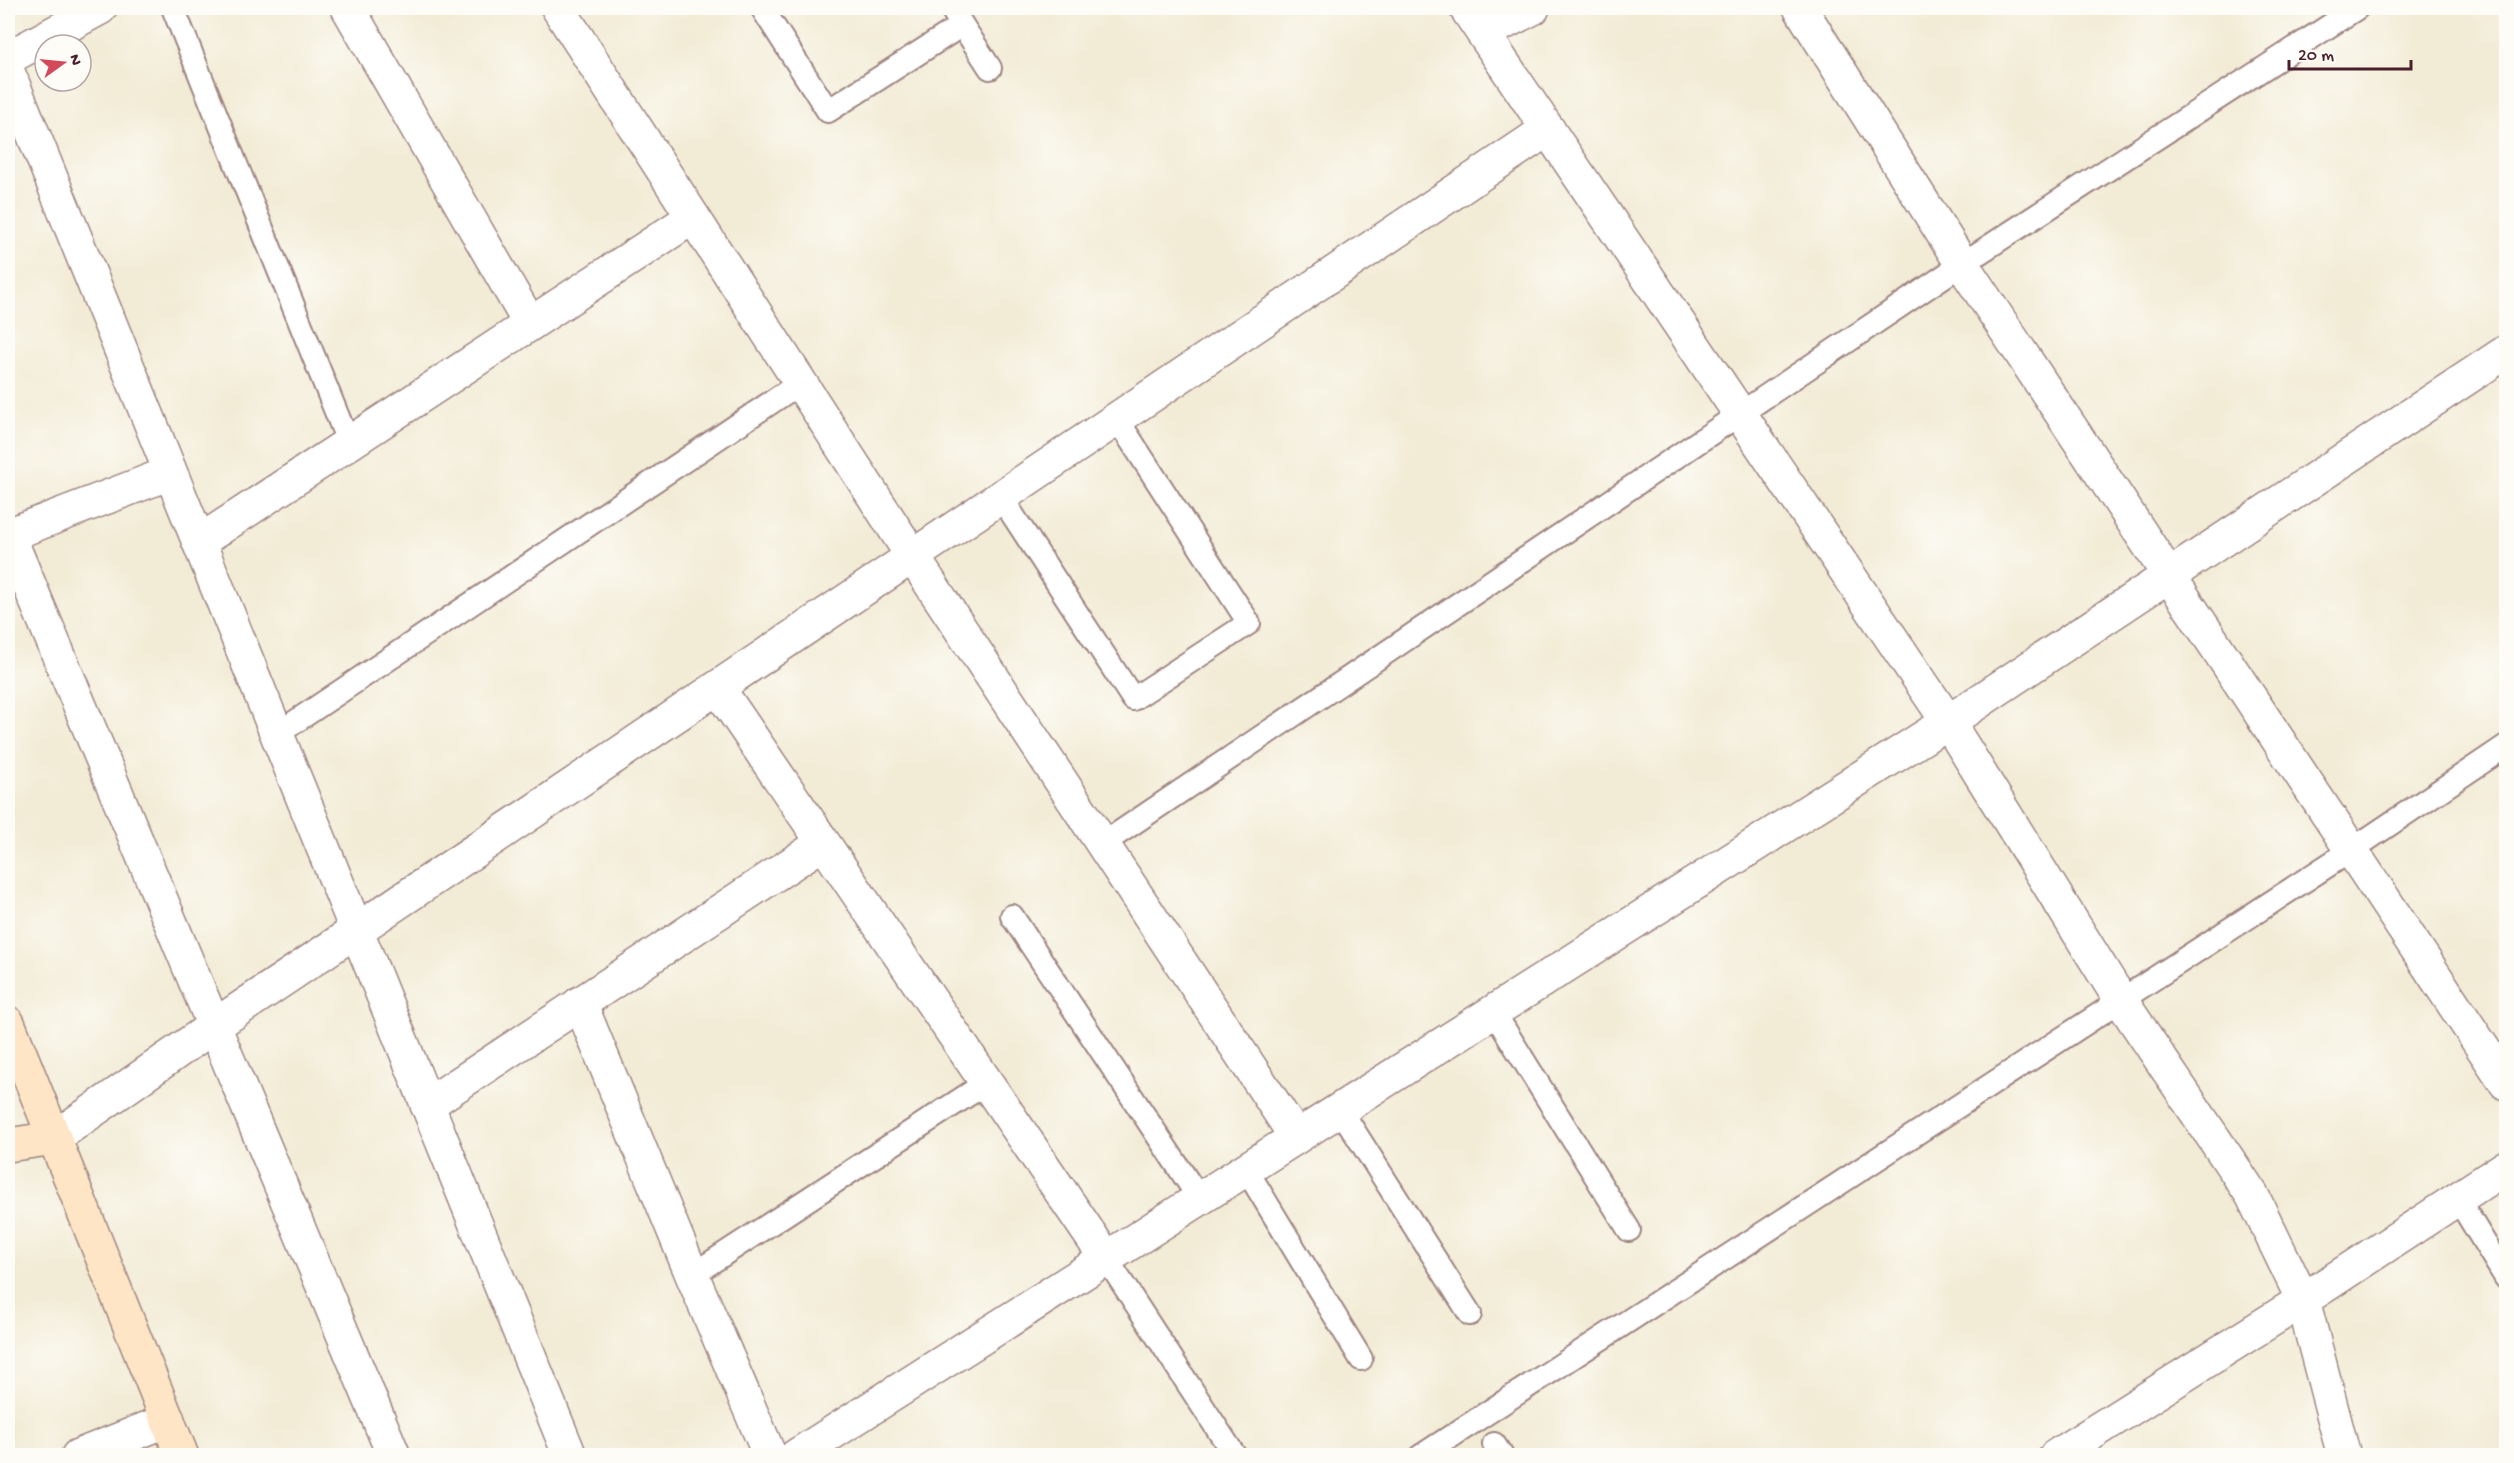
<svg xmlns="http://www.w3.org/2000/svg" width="2514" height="1463" font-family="'Gochi Hand',sans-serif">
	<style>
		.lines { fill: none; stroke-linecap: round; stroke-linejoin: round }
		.lane-casing { stroke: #9e8580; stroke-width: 26 }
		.street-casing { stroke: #9e8580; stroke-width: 36 }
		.secondary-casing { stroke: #9e8580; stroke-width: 36 }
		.lane { stroke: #fff; stroke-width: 22 }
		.street { stroke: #fff; stroke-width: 33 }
		.secondary { stroke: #fde5c5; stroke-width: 33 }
	</style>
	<rect width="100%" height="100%" fill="#fdfcf7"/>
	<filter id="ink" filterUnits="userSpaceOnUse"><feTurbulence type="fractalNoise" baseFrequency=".0167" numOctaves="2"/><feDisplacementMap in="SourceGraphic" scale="12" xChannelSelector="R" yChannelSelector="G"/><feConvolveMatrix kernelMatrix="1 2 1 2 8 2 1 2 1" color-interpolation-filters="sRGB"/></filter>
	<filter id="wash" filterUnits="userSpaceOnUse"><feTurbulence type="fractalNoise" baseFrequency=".008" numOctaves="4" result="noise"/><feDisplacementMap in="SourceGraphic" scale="24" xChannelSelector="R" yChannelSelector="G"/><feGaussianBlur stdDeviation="1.35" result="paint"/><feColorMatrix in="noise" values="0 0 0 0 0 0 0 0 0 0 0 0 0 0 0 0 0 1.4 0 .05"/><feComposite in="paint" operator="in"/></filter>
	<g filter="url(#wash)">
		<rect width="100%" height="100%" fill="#f2ebd5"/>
	</g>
	<g filter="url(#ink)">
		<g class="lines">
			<defs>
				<g id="lane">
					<path d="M173,8L349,444"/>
					<path d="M762,8L828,111L962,25"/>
					<path d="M951,8L990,68"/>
					<path d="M1001,497L1133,699L1249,623L1117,419"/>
					<path d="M277,734L800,383"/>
					<path d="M1101,845L1962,264L2357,8"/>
					<path d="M1012,916L1199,1198"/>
					<path d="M1493,1011L1629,1230"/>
					<path d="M1340,1109L1470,1314"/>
					<path d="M1246,1169L1361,1359"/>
					<path d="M2458,1199L2506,1278"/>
					<path d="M1106,1258L1235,1456"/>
					<path d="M692,1275L986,1083"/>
					<path d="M1494,1444L1502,1456"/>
					<path d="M1421,1456L2350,851L2506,746"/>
				</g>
				<g id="street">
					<path d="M348,8L530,324"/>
					<path d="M558,8L913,557L1296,1137"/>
					<path d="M1466,8L1948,722L2120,999L2252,1195L2303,1300L2344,1456"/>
					<path d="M1800,8L1962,264L2506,1083"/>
					<path d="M1484,33L1533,8"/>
					<path d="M8,58L100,8"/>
					<path d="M8,72L570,1456"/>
					<path d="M8,534L394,1456"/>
					<path d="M8,535L170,473"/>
					<path d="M199,542L693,217"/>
					<path d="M718,688L1106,1258"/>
					<path d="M580,1003L692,1275L770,1456"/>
					<path d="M427,1105L823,843"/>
					<path d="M54,1138L214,1026L1548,129"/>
					<path d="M78,1456L168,1420"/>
					<path d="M796,1456L1948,722L2506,352"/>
					<path d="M2056,1456L2303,1300L2506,1167"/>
				</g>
				<g id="secondary">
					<path d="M8,1023L182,1456"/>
					<path d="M8,1145L54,1138"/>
				</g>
			</defs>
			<use href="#lane" class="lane-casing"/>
			<use href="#street" class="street-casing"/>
			<use href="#secondary" class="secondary-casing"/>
			<use href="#lane" class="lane"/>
			<use href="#street" class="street"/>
			<use href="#secondary" class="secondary"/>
		</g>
	</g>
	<rect width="2514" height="1463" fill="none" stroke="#fdfcf7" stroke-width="30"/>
	<g transform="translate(63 63) rotate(75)"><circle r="28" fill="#fdfcf7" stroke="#b5a4a5" stroke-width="1.5"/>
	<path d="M0-4.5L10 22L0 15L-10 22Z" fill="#d1495b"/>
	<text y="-9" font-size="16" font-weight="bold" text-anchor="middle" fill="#4a1f2b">N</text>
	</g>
	<path d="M2289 60v9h122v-9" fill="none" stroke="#4a1f2b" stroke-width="3"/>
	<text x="2298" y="60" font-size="18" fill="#4a1f2b" stroke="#fdfcf7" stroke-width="4.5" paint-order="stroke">20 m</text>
</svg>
